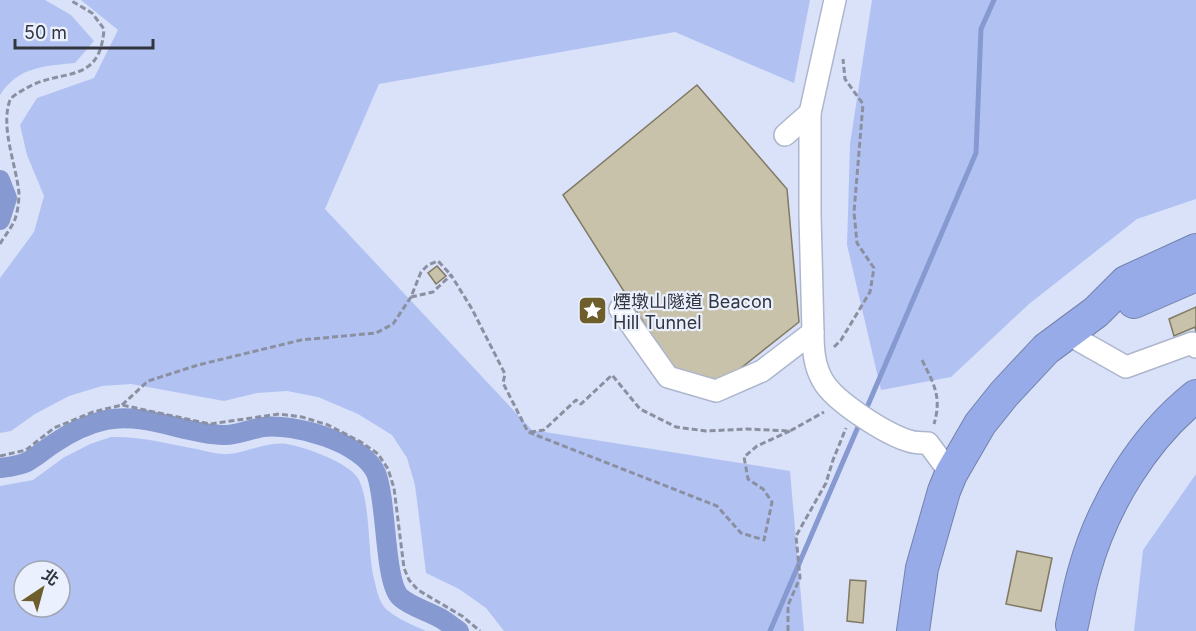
<svg xmlns="http://www.w3.org/2000/svg" width="1196" height="631" font-family="Inter,'Noto Sans TC',sans-serif">
	<style>
		.green { fill: #b1c2f2; fill-rule: evenodd }
		.lines { fill: none; stroke-linecap: round; stroke-linejoin: round }
		.stream { stroke: #8699d0; stroke-width: 5 }
		.canal { stroke: #8699d0; stroke-width: 20 }
		.building { fill: #c9c2aa; stroke: #807963; stroke-width: 1.5 }
		.minor-casing { stroke: #adb6cc; stroke-width: 24 }
		.highway-casing { stroke: #7382ac; stroke-width: 34 }
		.path { stroke: #8b90a1; stroke-width: 3; stroke-dasharray: 6 3; stroke-linecap: butt }
		.minor { stroke: #fff; stroke-width: 21 }
		.highway { stroke: #96abe8; stroke-width: 32 }
		.labels { text-anchor: middle; dominant-baseline: central; stroke-width: 4.5; stroke-linejoin: round; paint-order: stroke }
		.poi-label { font-size: 18px; fill: #32353e; stroke: #eaf0fe; text-anchor: start }
	</style>
	<rect width="100%" height="100%" fill="#dae2fa"/>
	<g class="green">
		<path d="M0,0H45L71,15L94,41L75,63C44,66 18,67 0,95Z"/>
		<path d="M81,0H810L794,83L675,32L379,84L325,209L532,430L790,471L804,631H504L486,608L459,589L426,573L415,485L407,458L392,435L358,414L318,397L287,391L257,393L224,401L131,384L102,386L69,396L35,414L11,431L0,433V278L34,232L44,196L27,155L20,125L37,98L94,78L118,30Z"/>
		<path d="M872,0H1196V199L1137,219L1029,304L951,377L881,390L847,245L850,144Z"/>
		<path d="M111,437C140,436 169,444 197,449C206,451 215,454 224,454C245,454 265,441 287,444C305,447 351,463 359,480C370,503 368,548 373,575C376,586 378,601 386,609C397,619 413,625 426,631H0V486L33,480L63,458L90,444ZM24,571H60V607H24Z"/>
		<path d="M1196,474V631H1134L1143,550Z"/>
	</g>
	<g class="lines">
		<g class="stream">
			<path d="M865,412L976,153L981,29L994,0"/>
			<path d="M770,631L861,420"/>
		</g>
		<g class="canal">
			<path d="M0,180L7,198L0,220"/>
			<path d="M0,468C8,467 19,466 27,462C36,457 44,450 53,444C69,433 87,424 106,420C145,412 185,434 223,435C236,436 250,429 263,427C294,423 362,442 376,473C387,500 384,581 400,597C411,607 428,611 440,618C447,622 453,627 459,631"/>
		</g>
	</g>
	<g class="building">
		<path d="M697,85L787,189L799,322L722,383L675,372L563,195Z"/>
		<path d="M437,266L446,276L436,284L428,273Z"/>
		<path d="M1196,307V332L1195,327L1174,336L1169,319Z"/>
		<path d="M1017,551L1052,558L1041,611L1006,604Z"/>
		<path d="M850,580L866,581L863,623L847,621Z"/>
	</g>
	<g class="lines">
		<defs>
			<g id="minor">
				<path d="M785,135L810,113"/>
				<path d="M620,309L668,377L716,391L762,371L813,332L810,215V113L835,0"/>
				<path d="M813,332C813,349 814,366 823,381C835,402 886,434 909,441C915,443 922,443 928,443L951,474"/>
				<path d="M1066,333L1126,367L1192,343L1196,347"/>
			</g>
			<g id="highway">
				<path d="M1134,302L1196,275"/>
				<path d="M1072,625C1076,607 1079,589 1084,572C1102,506 1143,438 1196,396"/>
				<path d="M913,631L922,568L944,491L951,474L980,424L1004,394L1046,349L1096,312L1126,282L1196,250"/>
			</g>
		</defs>
		<use href="#minor" class="minor-casing"/>
		<use href="#highway" class="highway-casing"/>
		<g class="path">
			<path d="M0,244C5,235 14,225 16,216C18,210 19,199 19,193C16,164 0,127 10,100C13,95 20,92 25,89C60,67 100,87 104,29L92,13L70,0"/>
			<path d="M411,297L433,292L451,275L472,309L505,374L503,383L528,432L717,506L741,533L764,540L772,502L763,489L748,479L744,457L757,446L790,431"/>
			<path d="M834,347L841,340L870,292L874,268L857,243L854,212L863,104L845,79L843,59"/>
			<path d="M922,360C934,384 942,397 934,424"/>
			<path d="M122,405L148,381L198,365L301,340L376,333L393,324L411,297L421,272L428,265L438,261L451,275"/>
			<path d="M530,432L544,430L576,400L581,404L612,375L640,409L676,427L706,431L747,429L790,431L824,412"/>
			<path d="M0,456L26,450L54,428L93,412L122,405L210,424L279,414L302,417L328,425L361,442L378,454L388,469L394,488L404,568L409,580L418,590L462,616L480,631"/>
			<path d="M788,631V605L800,578L796,536L826,483L833,460L846,428"/>
		</g>
		<use href="#minor" class="minor"/>
		<use href="#highway" class="highway"/>
	</g>
	<defs>
		<symbol id="sight-square" viewBox="-11 -11 22 22"><rect x="-9" y="-9" width="18" height="18" rx="4" fill="#6d5e2c" stroke="#eaf0fe"/><path d="M0-6L1.8-2.2L6-1.7L2.9 1.2L3.7 5.4L0 3.3L-3.7 5.4L-2.9 1.2L-6-1.7L-1.8-2.2Z" fill="#fff"/></symbol>
	</defs>
	<g fill-rule="evenodd">
		<use href="#sight-square" x="576" y="294" width="33" height="33"/>
	</g>
	<g class="labels">
		<g class="poi-label">
			<text x="613" y="301">煙墩山隧道 Beacon<tspan x="613" dy="21">Hill Tunnel</tspan></text>
		</g>
	</g>
	<g transform="translate(42 589) rotate(36)"><circle r="28" fill="#eaf0fe" stroke="#a0a5b1" stroke-width="1.5"/>
	<path d="M0-4.5L10 22L0 15L-10 22Z" fill="#6d5e2c"/>
	<text y="-9" font-size="16" font-weight="bold" text-anchor="middle" fill="#32353e">北</text>
	</g>
	<path d="M15 39v9h138v-9" fill="none" stroke="#32353e" stroke-width="3"/>
	<text x="24" y="39" font-size="18" fill="#32353e" stroke="#eaf0fe" stroke-width="4.5" paint-order="stroke">50 m</text>
</svg>
